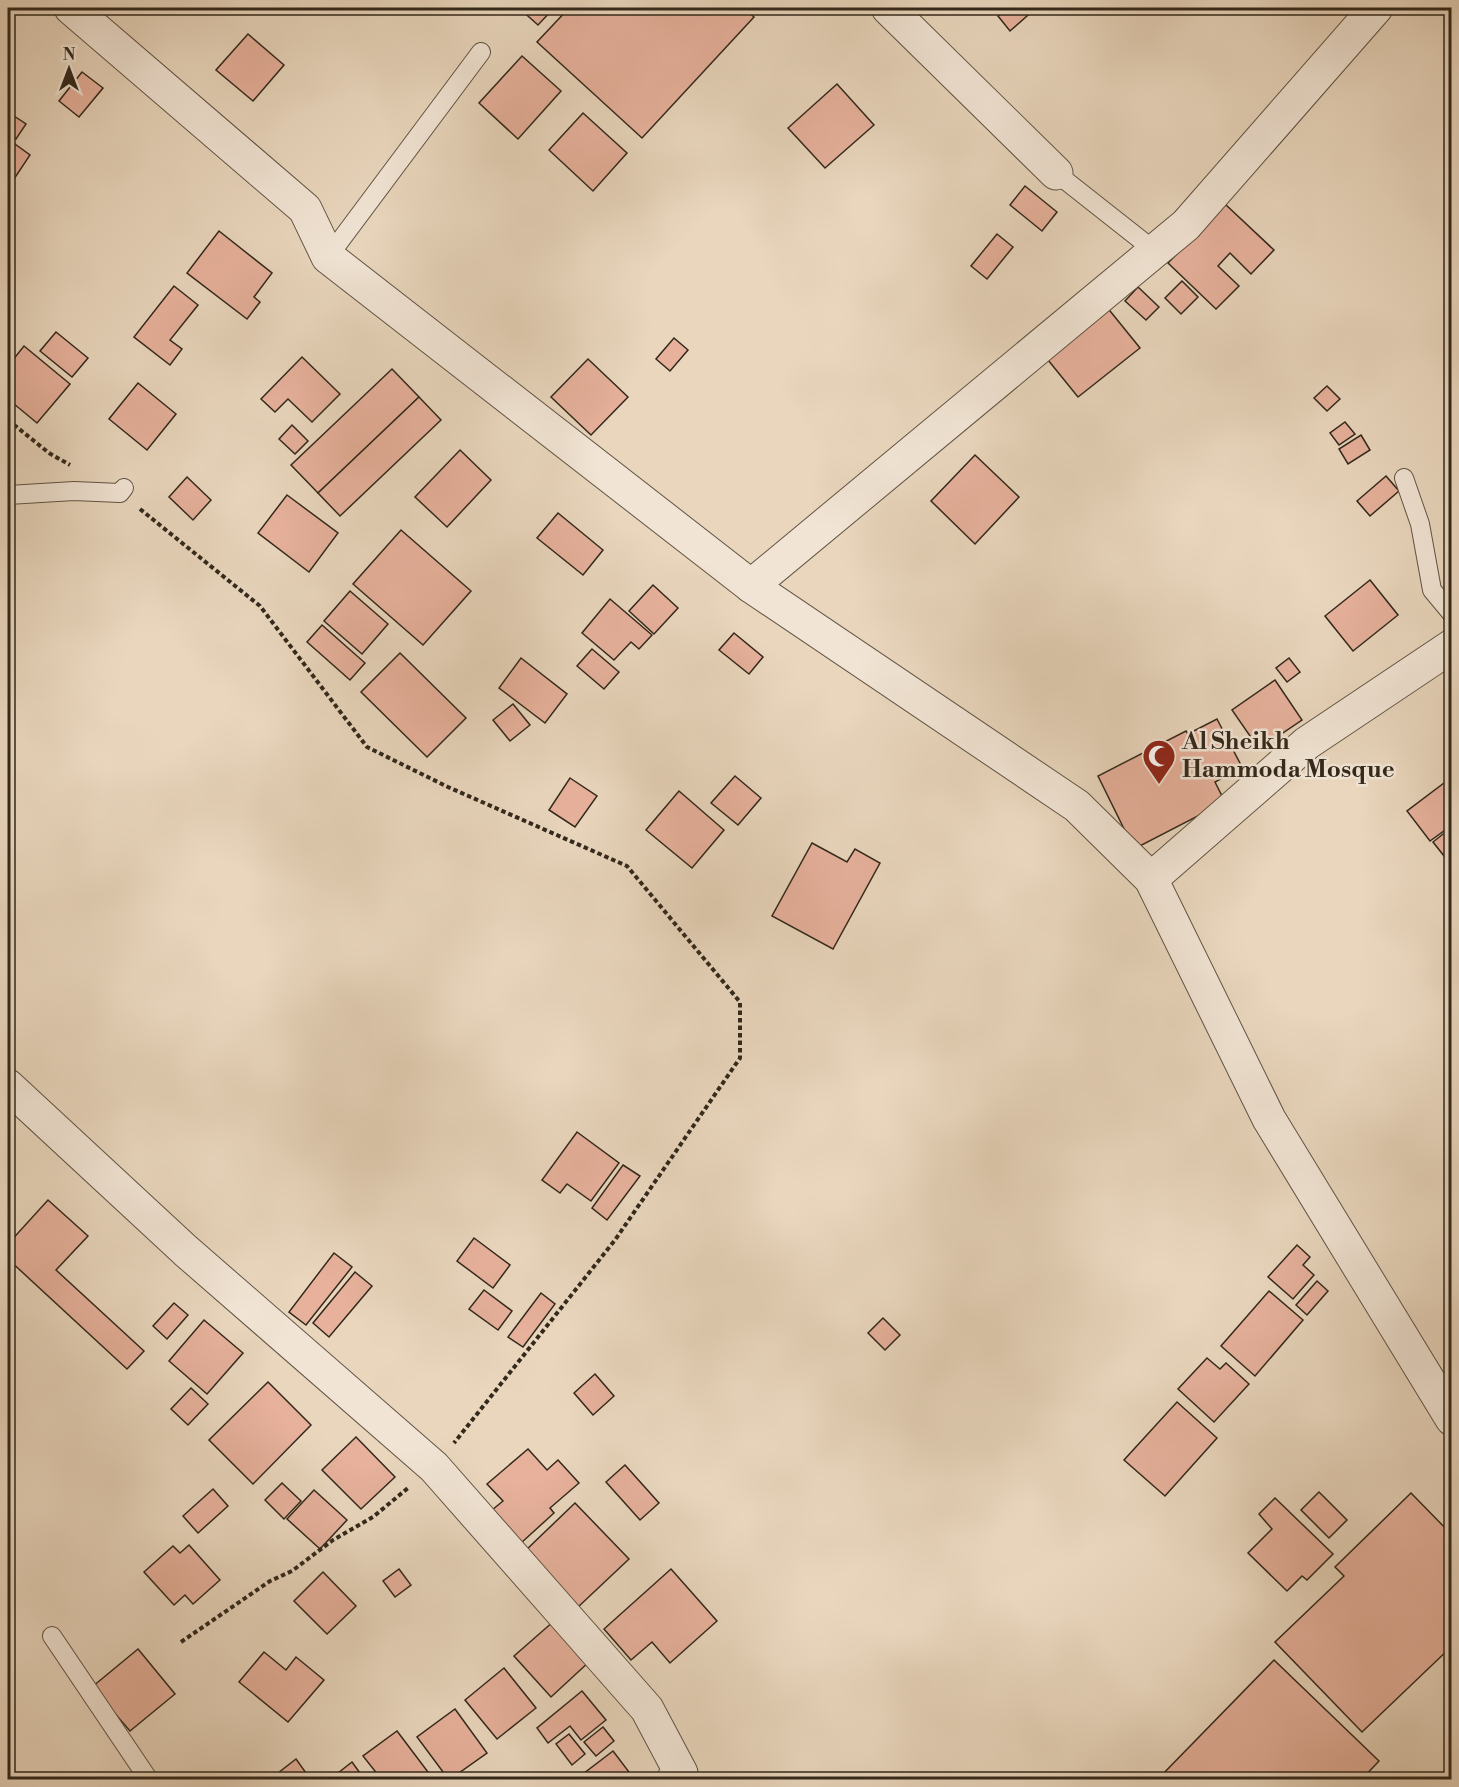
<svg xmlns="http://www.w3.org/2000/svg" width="1459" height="1787" font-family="'Libre Bodoni',serif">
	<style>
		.building { fill: #e7b19c; stroke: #32281b; stroke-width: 1.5 }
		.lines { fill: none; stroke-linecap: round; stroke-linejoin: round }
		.lane-casing { stroke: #605444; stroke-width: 20 }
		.street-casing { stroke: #605444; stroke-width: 35 }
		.path { stroke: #32281b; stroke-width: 4; stroke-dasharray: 4.5 3; stroke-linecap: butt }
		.lane { stroke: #f1e4d4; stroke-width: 18 }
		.street { stroke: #f1e4d4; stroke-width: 33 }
		.labels { text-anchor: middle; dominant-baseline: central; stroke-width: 5; stroke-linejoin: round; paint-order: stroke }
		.poi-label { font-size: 24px; font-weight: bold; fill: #32281b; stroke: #f1e4d4; text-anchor: start }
	</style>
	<rect width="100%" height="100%" fill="#e9d6bd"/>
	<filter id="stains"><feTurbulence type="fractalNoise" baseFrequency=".00333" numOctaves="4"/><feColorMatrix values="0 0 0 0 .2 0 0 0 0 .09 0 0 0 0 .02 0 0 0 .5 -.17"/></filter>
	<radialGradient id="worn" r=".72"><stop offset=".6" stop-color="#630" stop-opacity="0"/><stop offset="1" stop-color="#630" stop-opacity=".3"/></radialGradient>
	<g class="building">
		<path d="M519,8H554L538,25Z"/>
		<path d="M569,8H744L754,17L642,138L537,42Z"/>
		<path d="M1007,8H1036L1010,31L998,16Z"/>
		<path d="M248,34L284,65L253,101L216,70Z"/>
		<path d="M522,56L561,91L518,139L479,103Z"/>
		<path d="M82,72L103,88L79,117L59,101Z"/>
		<path d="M837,84L874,125L825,168L788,128Z"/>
		<path d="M8,112L26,124L16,139L8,134Z"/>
		<path d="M583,113L627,153L593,191L549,150Z"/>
		<path d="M8,139L30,155L8,188Z"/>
		<path d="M1025,186L1057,212L1042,231L1010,205Z"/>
		<path d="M1225,204L1274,250L1251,274L1230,253L1218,266L1239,286L1216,309L1168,263Z"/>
		<path d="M219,231L272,273L254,297L260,302L247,319L187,273Z"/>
		<path d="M997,234L1013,247L987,279L971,266Z"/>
		<path d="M1182,281L1198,297L1181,314L1165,298Z"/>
		<path d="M174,286L198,305L170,340L182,349L170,365L134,337Z"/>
		<path d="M1138,287L1159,307L1146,320L1125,301Z"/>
		<path d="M1106,306L1140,348L1078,397L1044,355Z"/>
		<path d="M56,332L88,358L72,377L40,351Z"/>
		<path d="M674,338L688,350L670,371L656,359Z"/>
		<path d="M24,346L70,384L37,423L8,399V366Z"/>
		<path d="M302,357L340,394L312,422L288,399L275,412L261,399Z"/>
		<path d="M588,359L628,397L591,435L551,397Z"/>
		<path d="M392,369L419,397L318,493L291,465Z"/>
		<path d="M138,383L176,414L147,450L109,419Z"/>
		<path d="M1327,386L1340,399L1327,411L1314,398Z"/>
		<path d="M419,397L441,420L340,516L318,493Z"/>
		<path d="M1345,422L1355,434L1339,445L1330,433Z"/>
		<path d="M292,425L308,441L295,454L279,439Z"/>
		<path d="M1361,435L1370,450L1348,464L1339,449Z"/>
		<path d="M460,450L491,480L447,527L415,497Z"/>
		<path d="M975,455L1019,497L975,544L931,501Z"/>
		<path d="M1386,476L1399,491L1370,516L1357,501Z"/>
		<path d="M187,477L211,500L193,520L169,497Z"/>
		<path d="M287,495L338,533L309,572L258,533Z"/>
		<path d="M558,513L603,550L583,575L537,538Z"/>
		<path d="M401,530L471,591L423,645L353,584Z"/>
		<path d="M1370,580L1398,615L1353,651L1325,616Z"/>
		<path d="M653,585L678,608L654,634L629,611Z"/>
		<path d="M350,591L388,624L362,654L324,621Z"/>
		<path d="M610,599L652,635L639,649L631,642L614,660L582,633Z"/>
		<path d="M322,625L365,663L350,680L307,642Z"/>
		<path d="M734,633L763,657L749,674L719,650Z"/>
		<path d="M592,649L619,672L604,689L577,666Z"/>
		<path d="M400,653L466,718L427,757L361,692Z"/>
		<path d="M521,658L567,694L545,723L499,688Z"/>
		<path d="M1289,658L1300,672L1287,682L1276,668Z"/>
		<path d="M1275,680L1302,720L1259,749L1232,710Z"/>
		<path d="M513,704L530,725L510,741L493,720Z"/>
		<path d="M1217,719L1242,767L1215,782L1225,802L1134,849L1098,776L1186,731L1188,734Z"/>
		<path d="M735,776L761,798L738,825L711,803Z"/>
		<path d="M1452,777V825L1430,841L1407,811Z"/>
		<path d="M570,778L597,796L575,827L549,810Z"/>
		<path d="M679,791L724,830L692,868L646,830Z"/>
		<path d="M1452,827V866L1433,842Z"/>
		<path d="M812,843L847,862L855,849L880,863L833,949L772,916Z"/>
		<path d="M577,1132L619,1163L591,1201L567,1184L560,1193L542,1180Z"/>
		<path d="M623,1165L640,1176L607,1220L592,1208Z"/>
		<path d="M48,1200L88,1236L56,1270L144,1351L127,1369L8,1259V1244Z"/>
		<path d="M474,1238L510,1265L493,1288L457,1261Z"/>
		<path d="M1297,1245L1310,1257L1303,1265L1314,1275L1293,1299L1268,1277Z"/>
		<path d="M334,1253L352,1267L306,1325L289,1312Z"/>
		<path d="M355,1272L372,1286L329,1337L313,1323Z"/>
		<path d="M1317,1281L1328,1291L1307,1315L1296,1305Z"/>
		<path d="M484,1290L512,1311L498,1330L469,1309Z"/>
		<path d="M1269,1291L1303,1320L1255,1376L1221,1346Z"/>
		<path d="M541,1293L555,1304L523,1347L508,1337Z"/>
		<path d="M174,1303L188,1315L167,1339L153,1326Z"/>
		<path d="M883,1318L900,1335L885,1350L868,1333Z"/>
		<path d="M204,1320L243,1353L207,1394L169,1361Z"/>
		<path d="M1207,1358L1220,1369L1226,1363L1249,1384L1214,1422L1178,1389Z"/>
		<path d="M595,1374L614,1396L593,1415L574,1393Z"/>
		<path d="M268,1382L311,1425L253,1484L209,1440Z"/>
		<path d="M191,1388L208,1404L188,1425L171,1409Z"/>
		<path d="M1177,1402L1217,1438L1165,1496L1124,1460Z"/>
		<path d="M356,1437L395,1477L361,1509L322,1470Z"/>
		<path d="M528,1449L547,1470L558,1460L579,1483L550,1508L554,1513L521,1543L492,1510L503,1501L487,1484Z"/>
		<path d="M625,1465L659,1503L640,1520L606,1482Z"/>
		<path d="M282,1483L301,1501L284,1519L265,1500Z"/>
		<path d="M213,1489L228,1506L198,1533L183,1516Z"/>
		<path d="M314,1490L347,1520L320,1549L287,1519Z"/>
		<path d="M1319,1492L1347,1520L1329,1538L1301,1510Z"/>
		<path d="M1411,1493L1452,1535V1646L1362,1732L1275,1642L1344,1576L1335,1567Z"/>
		<path d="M1275,1498L1333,1554L1307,1580L1302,1576L1287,1591L1248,1553L1272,1529L1259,1514Z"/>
		<path d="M575,1503L629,1559L577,1608L524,1552Z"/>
		<path d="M189,1545L220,1580L193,1604L185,1595L174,1605L144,1572L173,1546L180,1553Z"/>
		<path d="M399,1569L411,1585L395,1597L383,1581Z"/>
		<path d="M671,1569L717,1621L670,1663L652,1642L631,1660L604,1629Z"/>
		<path d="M323,1572L356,1606L327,1634L294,1601Z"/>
		<path d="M554,1621L590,1661L551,1697L514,1656Z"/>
		<path d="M138,1649L175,1694L130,1731L92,1687Z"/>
		<path d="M264,1652L286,1670L296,1657L324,1680L288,1722L239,1682Z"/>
		<path d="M1274,1660L1379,1761L1361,1780H1157Z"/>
		<path d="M504,1668L536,1708L497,1739L465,1700Z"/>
		<path d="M582,1691L606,1720L581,1740L570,1726L548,1743L537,1728Z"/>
		<path d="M455,1709L487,1753L449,1780L417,1737Z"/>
		<path d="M603,1727L614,1741L596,1756L584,1742Z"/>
		<path d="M397,1731L434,1780H382L363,1756Z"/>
		<path d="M569,1734L585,1754L572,1765L556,1744Z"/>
		<path d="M613,1751L635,1780H575Z"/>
		<path d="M296,1759L311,1780H269Z"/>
		<path d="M352,1762L365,1780H329Z"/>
	</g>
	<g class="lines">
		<defs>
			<g id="lane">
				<path d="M1056,173L1155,251"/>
				<path d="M328,257L481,52"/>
				<path d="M1404,478L1420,524L1432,590L1452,614"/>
				<path d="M8,495L74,491L120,493L124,488"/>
				<path d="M52,1636L149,1780"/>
			</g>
			<g id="street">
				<path d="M71,8L305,209L328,257L751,586L1077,806L1151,879L1269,1119L1452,1419"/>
				<path d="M888,8L1056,173"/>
				<path d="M751,586L1186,225L1376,8"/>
				<path d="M1151,879L1307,743L1452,646"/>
				<path d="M8,1086L186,1251L434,1467L647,1709L681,1773L673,1780"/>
			</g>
		</defs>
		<use href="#lane" class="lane-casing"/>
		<use href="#street" class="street-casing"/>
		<g class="path">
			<path d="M8,420L49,453L70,465"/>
			<path d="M140,509L260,606L367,747L448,787L627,866L740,1002V1058L615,1240L454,1443"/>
			<path d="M181,1642L270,1581L292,1571L333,1540L373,1517L408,1488"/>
		</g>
		<use href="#lane" class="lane"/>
		<use href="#street" class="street"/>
	</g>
	<defs>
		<symbol id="mosque-pin" viewBox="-11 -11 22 30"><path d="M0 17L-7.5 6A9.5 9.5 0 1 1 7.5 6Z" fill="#8f2418" stroke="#f1e4d4"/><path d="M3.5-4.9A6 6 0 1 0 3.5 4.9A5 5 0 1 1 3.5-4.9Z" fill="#fff"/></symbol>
	</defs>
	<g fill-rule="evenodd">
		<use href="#mosque-pin" x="1140" y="737" width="38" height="52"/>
	</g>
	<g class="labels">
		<g class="poi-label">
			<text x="1182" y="742">Al Sheikh<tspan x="1182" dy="28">Hammoda Mosque</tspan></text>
		</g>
	</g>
	<rect width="1459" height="1787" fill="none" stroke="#e9d6bd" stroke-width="30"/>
	<rect x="9" y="9" width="1441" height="1769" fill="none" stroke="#32281b" stroke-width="3"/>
	<rect x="15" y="15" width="1429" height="1757" fill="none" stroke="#32281b" stroke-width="1.5"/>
	<g transform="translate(69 69)" stroke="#f1e4d4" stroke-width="4.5" paint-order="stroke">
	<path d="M0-4.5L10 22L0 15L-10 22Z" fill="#32281b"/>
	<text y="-9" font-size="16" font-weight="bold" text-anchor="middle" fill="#32281b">N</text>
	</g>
	<rect width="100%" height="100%" filter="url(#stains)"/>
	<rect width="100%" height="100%" fill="url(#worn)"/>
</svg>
